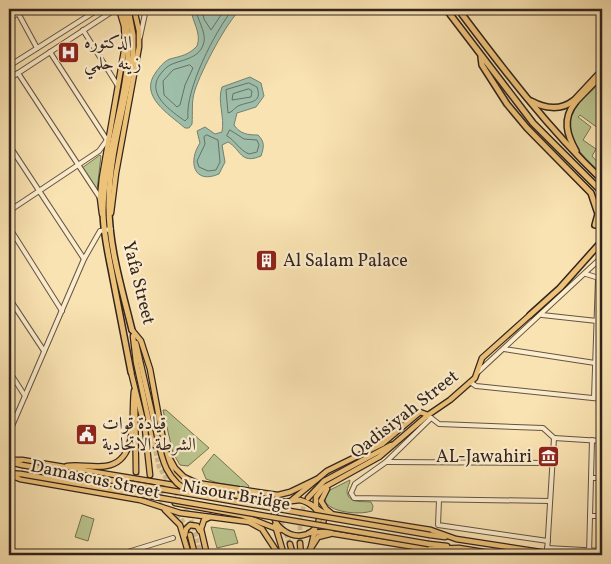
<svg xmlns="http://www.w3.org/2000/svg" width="611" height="564" font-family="Vollkorn,Amiri,serif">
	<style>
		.green { fill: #bbc48e; stroke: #767456 }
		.water { fill: #9ebeaa; stroke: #738072 }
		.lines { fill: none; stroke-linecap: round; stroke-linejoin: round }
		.shore { stroke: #687164; stroke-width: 1 }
		.major-tunnel { stroke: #d2bd95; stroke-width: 4.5; stroke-dasharray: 4.5 2; stroke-linecap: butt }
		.minor-casing { stroke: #645444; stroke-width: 6 }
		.major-casing { stroke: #32241f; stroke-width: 7 }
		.highway-casing { stroke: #32241f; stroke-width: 8 }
		.minor { stroke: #fcedcd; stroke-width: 4 }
		.major { stroke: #edc279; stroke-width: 4.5 }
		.highway { stroke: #edc279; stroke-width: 5 }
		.major-bridge-casing { stroke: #32241f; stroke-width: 7; stroke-linecap: butt }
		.major-bridge { stroke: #edc279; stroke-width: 4.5 }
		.labels { text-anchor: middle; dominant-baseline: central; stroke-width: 4.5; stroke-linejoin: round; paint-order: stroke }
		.poi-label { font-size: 18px; fill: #32241f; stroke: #fcedcd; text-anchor: start }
		.street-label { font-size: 18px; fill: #32241f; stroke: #fcedcd }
	</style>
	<rect width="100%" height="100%" fill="#fae3b2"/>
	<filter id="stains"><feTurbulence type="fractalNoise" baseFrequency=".004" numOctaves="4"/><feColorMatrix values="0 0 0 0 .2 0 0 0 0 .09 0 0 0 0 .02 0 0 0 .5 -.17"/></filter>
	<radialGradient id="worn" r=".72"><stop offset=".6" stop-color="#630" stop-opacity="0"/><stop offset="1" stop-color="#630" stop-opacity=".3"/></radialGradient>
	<g class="green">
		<path d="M602,81V131L580,115L578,117L591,127L583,140L596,149L592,156L602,167V174C587,160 559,137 572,112C579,101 593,90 602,81Z"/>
		<path d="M100,155L101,156L97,190L82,168Z"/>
		<path d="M163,410H166L209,448L188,466L180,465L173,453Z"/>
		<path d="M214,454L249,486L248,488L218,483L206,479L202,469Z"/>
		<path d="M350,480C350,484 347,487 347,492C349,504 362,501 371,502L373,506L372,511C360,515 334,513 326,503L325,497L330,490Z"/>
		<path d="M82,515L94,519L88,541L75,537Z"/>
		<path d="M211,527L234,530L238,543L217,548Z"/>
	</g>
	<g class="water">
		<path d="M191,9H241C227,21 201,71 195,90C191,102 193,112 192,124L189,128H185C169,114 138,96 156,72C159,68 164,61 170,59C181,56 189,55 197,46C202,33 192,22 191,9Z"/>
		<path d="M250,77L261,83L264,96L256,107L237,113L234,125C240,134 248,135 258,135C265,142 264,147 261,156C240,165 241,149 228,142L222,145L225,162L219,174C193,185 188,161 200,143L197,131L205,127L215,134L222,132C225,117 217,101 222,87Z"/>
	</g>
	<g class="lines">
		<g class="shore">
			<path d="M196,9C197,20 206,31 204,42C200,59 183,59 170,65C166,67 162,72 159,76C147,95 171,111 185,121L188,118C185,90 215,31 233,9"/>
			<path d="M202,9L204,19L211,30L225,9"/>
			<path d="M190,65L193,68L185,85L180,105L177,107L164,95L163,81L173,70Z"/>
			<path d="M249,83L257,87C263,104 249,101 238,106C233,109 233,112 228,113L226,90Z"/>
			<path d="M249,89L252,91L251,97L232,100L233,94Z"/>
			<path d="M230,130L244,139L257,140L259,145L257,152L249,154C239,150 236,141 227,136Z"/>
			<path d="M207,135L218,140L220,162L216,170L208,171L199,167L197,161L205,144L204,137Z"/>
		</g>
		<g class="major-tunnel">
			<path d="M154,445L159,467L190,516L201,555"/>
			<path d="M136,472L145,491L164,507"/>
			<path d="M150,475L156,488L168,500"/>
			<path d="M246,497L266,506"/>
			<path d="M171,511L181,518L190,535"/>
			<path d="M273,511L281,521L290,544"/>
			<path d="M300,543V517L306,500"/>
		</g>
		<defs>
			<g id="minor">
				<path d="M18,13L37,48"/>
				<path d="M9,19L24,9"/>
				<path d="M83,30L118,86"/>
				<path d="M140,37L146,9"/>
				<path d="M50,52L107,140"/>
				<path d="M9,66L99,9"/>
				<path d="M18,73L100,198"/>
				<path d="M9,79L116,9"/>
				<path d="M9,145L84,259"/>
				<path d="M9,211L99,151L107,140"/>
				<path d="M9,227L62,311"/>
				<path d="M586,274L602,279"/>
				<path d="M9,298L44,351"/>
				<path d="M542,315L597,321"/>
				<path d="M504,349L595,363"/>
				<path d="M9,371L25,396"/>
				<path d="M477,373L602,257"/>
				<path d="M470,382L476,386L602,399"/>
				<path d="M594,398L598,278"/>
				<path d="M430,417L439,424L543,428L554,438"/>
				<path d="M431,418L386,462L355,484L351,493L354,498L550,501"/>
				<path d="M9,433L84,259L100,231L111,229"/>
				<path d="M554,438L602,441"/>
				<path d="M387,462L552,463"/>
				<path d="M591,478H602"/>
				<path d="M439,500L438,525L548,541"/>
				<path d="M590,516H602"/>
				<path d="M547,548L602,551"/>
				<path d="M547,553L554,438"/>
				<path d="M118,555L173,538"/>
				<path d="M589,555L592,440"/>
			</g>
			<g id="major">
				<path d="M573,101L602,70"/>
				<path d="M575,103L602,75"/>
				<path d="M111,213L116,173L139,47V31L134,9"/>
				<path d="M102,214L100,198L102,178L125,45L124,26L119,9"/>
				<path d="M132,330L141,341L150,369L165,450L175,468L184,477L197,483L278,495L290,492L317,479"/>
				<path d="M133,336L136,362L154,445"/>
				<path d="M136,343L155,426"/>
				<path d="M131,372L145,429L150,475"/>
				<path d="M135,399L136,472"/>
				<path d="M167,456L172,473L184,485"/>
				<path d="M9,460H22L246,497"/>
				<path d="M9,462L22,465"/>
				<path d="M67,466C80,464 93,468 106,466C139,461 131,415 134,391"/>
				<path d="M9,473L21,474"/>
				<path d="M9,475L20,479L140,500L180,513L249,522L262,529L279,555"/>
				<path d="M167,486L186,491"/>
				<path d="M327,489L321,501L326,509L331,513"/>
				<path d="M308,498L324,481L391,445"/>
				<path d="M292,500L327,471L382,444L420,412L428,415"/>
				<path d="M300,500C339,511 310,550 283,530C277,526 274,521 274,514L283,502Z"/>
				<path d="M175,503L241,515L280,530"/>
				<path d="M310,504L324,513L431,530L456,539L560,555"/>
				<path d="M265,506L283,502"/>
				<path d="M316,509V497L323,488L379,457L428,415L450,400L475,378L482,358L530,315"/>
				<path d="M165,510L180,525L189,555"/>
				<path d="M327,515L324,518L323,524L331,532"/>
				<path d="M275,525L284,555"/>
				<path d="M309,533L323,532L428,549L459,548L502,555"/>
				<path d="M185,535L186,529L190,525L197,526L200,531"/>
				<path d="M190,535L195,555"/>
				<path d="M430,535L445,537"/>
				<path d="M300,543L301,555"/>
				<path d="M290,544L293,555"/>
				<path d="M429,544L447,546"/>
				<path d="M309,551L318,537L330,534"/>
				<path d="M207,555L201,529L204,520L210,517"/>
				<path d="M309,555L315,530"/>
			</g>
			<g id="highway">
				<path d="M123,9C142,71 103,147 103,211C103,234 109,257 113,279C119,310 125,341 131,372"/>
				<path d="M128,9L133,35V55C126,103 109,153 109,202C108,244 122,289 132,330"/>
				<path d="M446,9L533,123L602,192"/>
				<path d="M458,9C503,69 548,128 602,180"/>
				<path d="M481,57L482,65L507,104L527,128L591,193L598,214L595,225"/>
				<path d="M531,101C544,108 560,111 573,101"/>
				<path d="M575,103C562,119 567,135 576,151"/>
				<path d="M530,315L560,288L602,241"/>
			</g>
		</defs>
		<use href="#minor" class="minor-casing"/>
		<use href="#major" class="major-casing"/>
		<use href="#highway" class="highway-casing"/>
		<use href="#minor" class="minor"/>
		<use href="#major" class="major"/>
		<use href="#highway" class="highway"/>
		<defs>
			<g id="major-bridge">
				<path d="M155,426C161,454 163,480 192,493"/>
				<path d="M22,465L430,535"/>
				<path d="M21,474L429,544"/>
			</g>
		</defs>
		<use href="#major-bridge" class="major-bridge-casing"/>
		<use href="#major-bridge" class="major-bridge"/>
	</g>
	<defs>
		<symbol id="hospital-square" viewBox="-11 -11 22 22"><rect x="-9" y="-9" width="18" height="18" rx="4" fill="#8f2418" stroke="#fcedcd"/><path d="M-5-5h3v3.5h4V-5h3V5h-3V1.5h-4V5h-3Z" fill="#fff"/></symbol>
		<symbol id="building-square" viewBox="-11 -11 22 22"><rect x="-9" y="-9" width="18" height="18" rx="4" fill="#8f2418" stroke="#fcedcd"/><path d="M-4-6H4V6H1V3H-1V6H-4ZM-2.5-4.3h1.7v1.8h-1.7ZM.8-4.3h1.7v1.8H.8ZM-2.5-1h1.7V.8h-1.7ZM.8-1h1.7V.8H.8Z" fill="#fff"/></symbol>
		<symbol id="civic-square" viewBox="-11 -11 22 22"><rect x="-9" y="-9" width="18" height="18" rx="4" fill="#8f2418" stroke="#fcedcd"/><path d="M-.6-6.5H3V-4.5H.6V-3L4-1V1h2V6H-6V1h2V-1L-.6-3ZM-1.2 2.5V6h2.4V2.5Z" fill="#fff"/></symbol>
		<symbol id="museum-square" viewBox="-11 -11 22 22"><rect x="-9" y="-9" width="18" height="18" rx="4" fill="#8f2418" stroke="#fcedcd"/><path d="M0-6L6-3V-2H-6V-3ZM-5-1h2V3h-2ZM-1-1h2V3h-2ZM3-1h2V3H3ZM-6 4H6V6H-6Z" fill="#fff"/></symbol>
	</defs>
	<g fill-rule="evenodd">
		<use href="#hospital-square" x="56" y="40" width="25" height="25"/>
		<use href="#building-square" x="254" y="248" width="25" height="25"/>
		<use href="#civic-square" x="74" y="422" width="25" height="25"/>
		<use href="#museum-square" x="536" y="444" width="25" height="25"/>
	</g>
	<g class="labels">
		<g class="poi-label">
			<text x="84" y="43">الدكتوره<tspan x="84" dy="21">زينه حلمي</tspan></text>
			<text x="283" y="261">Al Salam Palace</text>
			<text x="102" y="424">قيادة قوات<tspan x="102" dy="21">الشرطة الاتحادية</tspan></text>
			<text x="532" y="457" text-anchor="end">AL-Jawahiri</text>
		</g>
		<g class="street-label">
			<text transform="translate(138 283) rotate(76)">Yafa Street</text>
			<text transform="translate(405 415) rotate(-38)">Qadisiyah Street</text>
			<text transform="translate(95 480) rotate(12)">Damascus Street</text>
			<text transform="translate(236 496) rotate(10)">Nisour Bridge</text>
		</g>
	</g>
	<rect width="611" height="564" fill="none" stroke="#fae3b2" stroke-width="30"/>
	<rect x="10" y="10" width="591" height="544" fill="none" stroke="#32241f" stroke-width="2.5"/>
	<rect x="15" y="15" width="581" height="534" fill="none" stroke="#32241f"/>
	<rect width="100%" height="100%" filter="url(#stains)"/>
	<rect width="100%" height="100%" fill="url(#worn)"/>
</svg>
